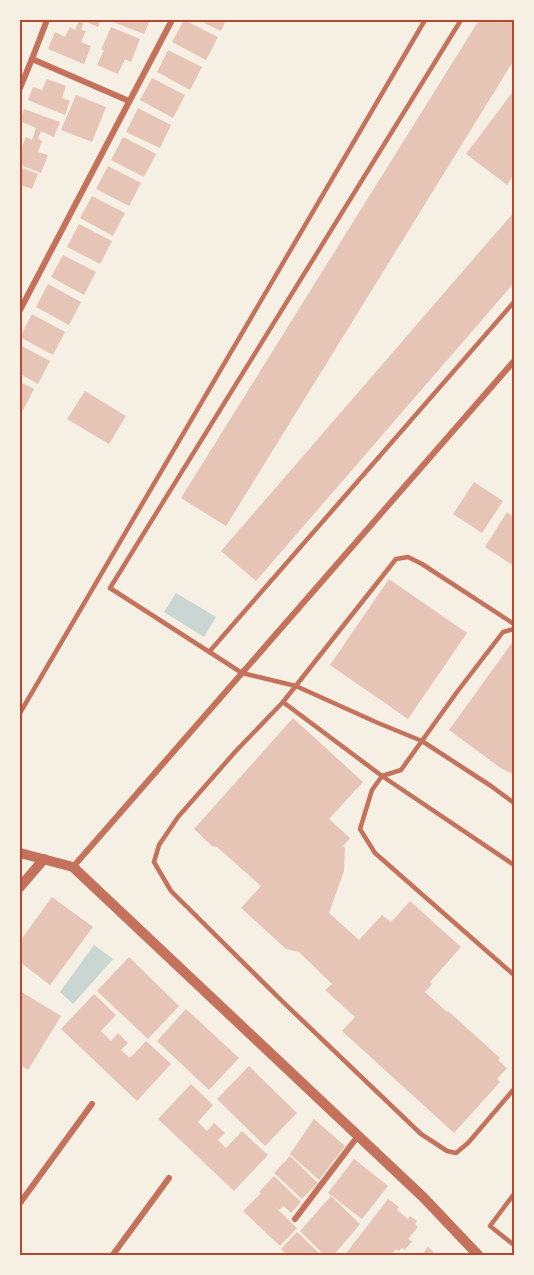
<svg xmlns="http://www.w3.org/2000/svg" width="534" height="1275" font-family="Signika,sans-serif">
	<style>
		.water { fill: #c9d6d2 }
		.building { fill: #e6c5b7 }
		.lines { fill: none; stroke-linecap: round; stroke-linejoin: round }
		.service { stroke: #c5725c; stroke-width: 4.5 }
		.minor { stroke: #c5725c; stroke-width: 6 }
		.tertiary { stroke: #c5725c; stroke-width: 10 }
		.neatline { fill: none; stroke: #b5482f; stroke-width: 2 }
	</style>
	<rect width="100%" height="100%" fill="#f6efe4"/>
	<g class="water">
		<path d="M176,593L216,617L204,637L164,612Z"/>
		<path d="M94,945L113,959L73,1004L60,992Z"/>
	</g>
	<g class="building">
		<path d="M79,20H101L98,27L84,21L81,30L86,31L81,42L91,46L84,64L48,49L55,32L65,37L70,27L75,30Z"/>
		<path d="M108,20H150L144,34Z"/>
		<path d="M184,20L218,37L206,60L172,42Z"/>
		<path d="M198,20H226L221,31Z"/>
		<path d="M479,20H514V60L226,526L181,498Z"/>
		<path d="M111,27L140,39L131,62L125,59L118,74L97,65L104,50H101Z"/>
		<path d="M168,50L202,67L190,90L157,72Z"/>
		<path d="M152,78L185,95L173,118L140,100Z"/>
		<path d="M47,79L66,86L62,98L70,101L65,115L28,100L33,87L42,90Z"/>
		<path d="M514,90V174L507,185L466,154Z"/>
		<path d="M76,95L106,107L92,142L61,130Z"/>
		<path d="M138,108L171,125L160,148L126,132Z"/>
		<path d="M24,109L60,122L54,137L41,131L38,139L42,141L38,152L48,155L41,173L20,165V146L22,147L26,137L32,140L36,128L20,121Z"/>
		<path d="M123,137L156,154L144,177L111,160Z"/>
		<path d="M108,166L141,183L129,206L96,189Z"/>
		<path d="M20,167L38,174L32,189L20,185Z"/>
		<path d="M92,196L125,213L113,236L80,218Z"/>
		<path d="M514,212V283L256,581L221,551Z"/>
		<path d="M79,224L112,241L100,264L67,247Z"/>
		<path d="M63,255L96,272L84,295L51,277Z"/>
		<path d="M48,284L81,302L69,325L36,307Z"/>
		<path d="M32,314L65,332L53,355L20,337Z"/>
		<path d="M20,345L50,361L38,384L20,374Z"/>
		<path d="M20,382L34,389L22,412L20,411Z"/>
		<path d="M85,391L126,416L109,444L67,419Z"/>
		<path d="M474,482L503,501L482,533L453,514Z"/>
		<path d="M507,512L514,517V566L485,547Z"/>
		<path d="M389,579L467,633L408,719L330,665Z"/>
		<path d="M514,640V774L502,769L449,730Z"/>
		<path d="M293,718L363,782L329,819L350,838L343,846L345,848L344,871L329,913L359,940L382,915L391,922L410,901L461,947L430,982L432,984L425,992L447,1012L448,1011L500,1058L498,1060L507,1068L497,1079L500,1082L454,1133L342,1031L355,1017L325,990L332,984L299,952L286,949L241,908L261,886L217,847L212,846L194,829Z"/>
		<path d="M52,897L93,927L50,985L20,962V941Z"/>
		<path d="M129,957L179,1006L148,1039L97,991Z"/>
		<path d="M20,991L61,1016L28,1070L20,1065Z"/>
		<path d="M94,994L116,1015L101,1031L111,1041L118,1033L128,1043L121,1050L130,1058L146,1041L171,1064L137,1101L61,1029Z"/>
		<path d="M186,1009L239,1058L209,1090L157,1041Z"/>
		<path d="M249,1066L297,1113L265,1146L217,1099Z"/>
		<path d="M191,1084L213,1105L198,1122L207,1131L214,1123L225,1133L218,1140L226,1148L242,1131L268,1155L234,1191L158,1119Z"/>
		<path d="M314,1119L345,1146L319,1180L290,1154Z"/>
		<path d="M290,1156L318,1183L302,1199L274,1173Z"/>
		<path d="M354,1159L388,1186L362,1219L328,1193Z"/>
		<path d="M274,1176L301,1202L291,1213L284,1206L279,1210L274,1206L297,1228L280,1246L243,1211L261,1193L259,1192Z"/>
		<path d="M331,1196L360,1224L333,1256H325L300,1231Z"/>
		<path d="M388,1199L399,1207L397,1210L408,1219L410,1216L417,1221L415,1224L418,1227L408,1239L412,1241L405,1250L402,1248L399,1251L396,1249L390,1256H344Z"/>
		<path d="M297,1232L322,1256H288L281,1249Z"/>
		<path d="M428,1247L438,1256H421Z"/>
	</g>
	<g class="lines">
		<g class="service">
			<path d="M461,20L110,588L242,673L296,686L378,723L422,741L491,786L514,803"/>
			<path d="M514,624L422,564L408,557L396,559L283,702L235,752L178,817L159,845L154,862L171,891L282,1001L421,1134L447,1151L456,1153L468,1143L514,1089"/>
			<path d="M514,629L503,632L457,692L401,770L382,776L372,790L360,829L375,853L514,975"/>
			<path d="M209,652L514,302"/>
			<path d="M283,702L382,776L514,865"/>
			<path d="M20,713L425,20"/>
			<path d="M514,1194L490,1226L514,1245"/>
		</g>
		<g class="minor">
			<path d="M32,59L47,20"/>
			<path d="M20,88L32,59L129,101"/>
			<path d="M20,310L172,20"/>
			<path d="M73,867L514,361"/>
			<path d="M20,1203L92,1104"/>
			<path d="M295,1219L358,1136"/>
			<path d="M112,1256L169,1178"/>
		</g>
		<g class="tertiary">
			<path d="M20,853L73,867L423,1197L479,1256"/>
			<path d="M20,887L44,859"/>
		</g>
	</g>
	<rect width="534" height="1275" fill="none" stroke="#f6efe4" stroke-width="42"/>
	<rect x="21" y="21" width="492" height="1233" class="neatline"/>
</svg>
